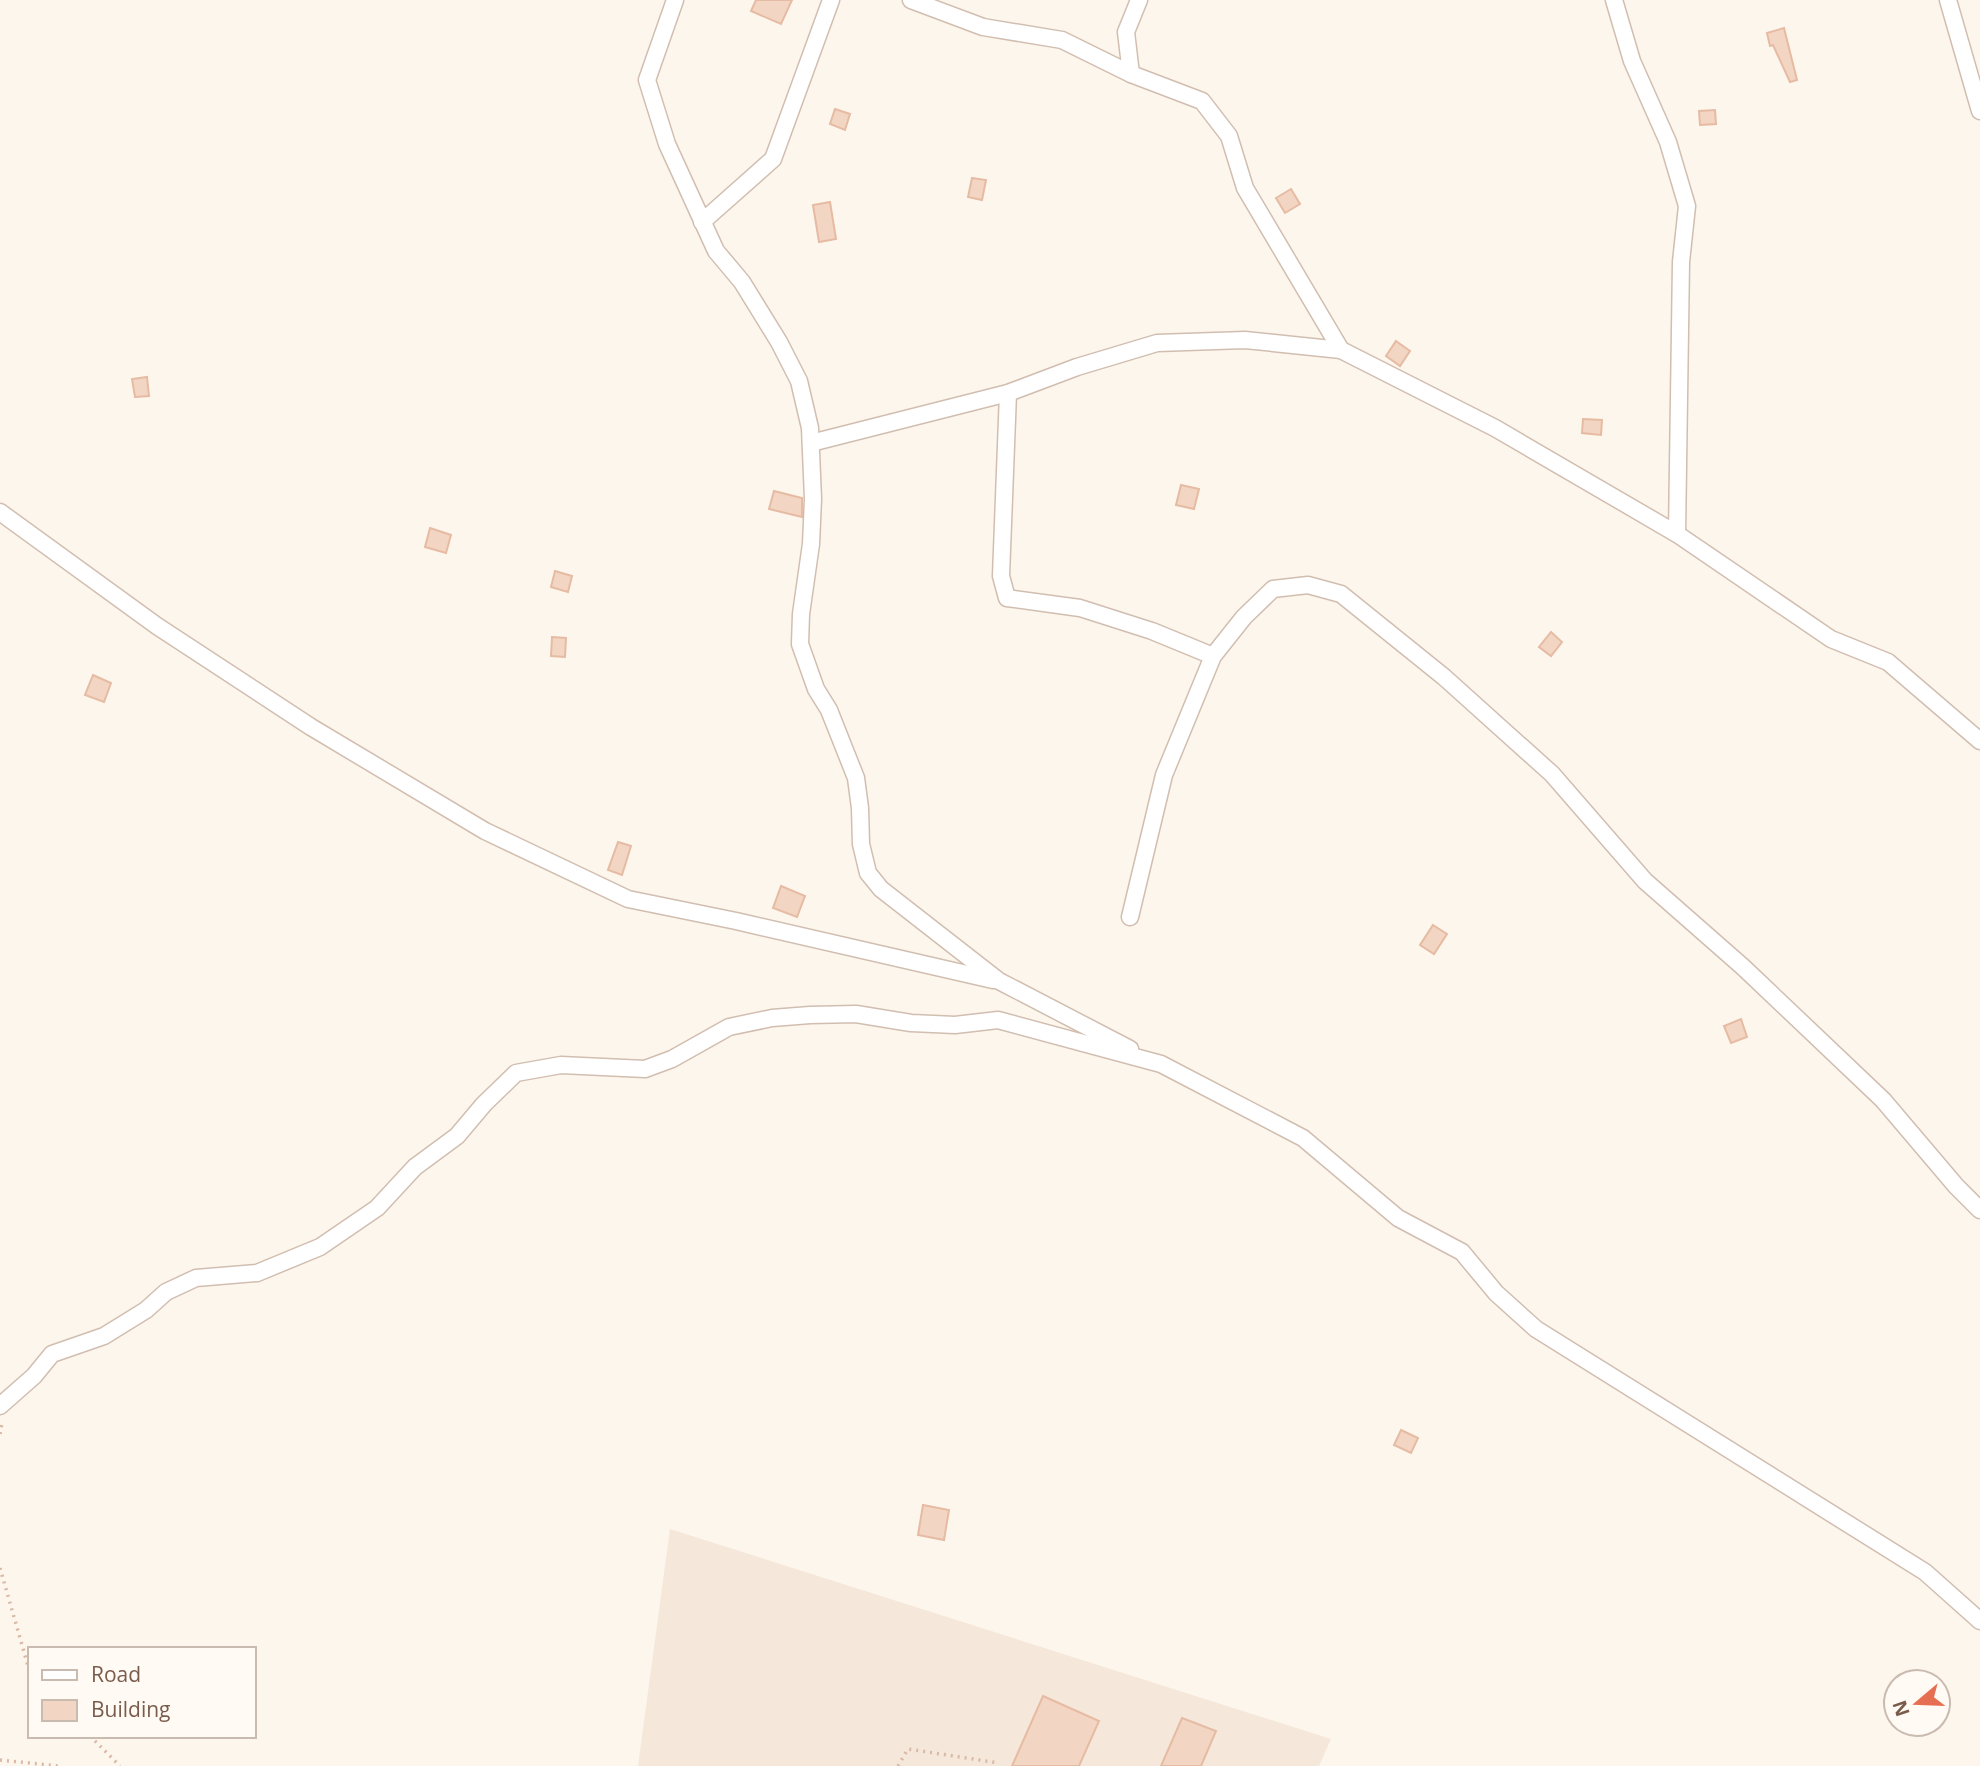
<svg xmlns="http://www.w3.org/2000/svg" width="1980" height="1766" font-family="'Open Sans',sans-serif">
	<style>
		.residential { fill: #f5e8da }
		.building { fill: #f3d5c3; stroke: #e6bba3; stroke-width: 2 }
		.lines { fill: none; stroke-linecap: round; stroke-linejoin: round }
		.minor-casing { stroke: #d1beb0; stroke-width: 19 }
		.path { stroke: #d9b8a5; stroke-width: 3.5; stroke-dasharray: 2 5; stroke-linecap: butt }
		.minor { stroke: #fff; stroke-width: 16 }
	</style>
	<rect width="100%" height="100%" fill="#fdf6ec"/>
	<path class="residential" d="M670,1529L1331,1739L1319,1766H638Z"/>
	<g class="building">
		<path d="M756,0H792L781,24L751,11Z"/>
		<path d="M1784,28L1797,80L1790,82L1773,45L1770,46L1767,33Z"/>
		<path d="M835,109L850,114L845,130L830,124Z"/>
		<path d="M1715,110L1716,124L1700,125L1699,111Z"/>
		<path d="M972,178L986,180L982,200L968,197Z"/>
		<path d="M1291,189L1300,204L1285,213L1276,198Z"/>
		<path d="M830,202L836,239L819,242L813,205Z"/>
		<path d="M1396,341L1410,351L1400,366L1386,356Z"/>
		<path d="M147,377L149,396L135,397L132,379Z"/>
		<path d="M1583,419L1602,420L1601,435L1582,433Z"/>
		<path d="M1181,485L1199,489L1194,509L1176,505Z"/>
		<path d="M774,491L802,498V517L769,509Z"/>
		<path d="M430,528L451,535L446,553L425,547Z"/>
		<path d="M555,571L572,576L568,592L551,587Z"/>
		<path d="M1551,632L1562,642L1551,656L1539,647Z"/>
		<path d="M552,637L566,638L565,657L551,656Z"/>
		<path d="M93,675L111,683L104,702L85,695Z"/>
		<path d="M618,842L631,846L622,875L608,870Z"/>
		<path d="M781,886L805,896L797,917L773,908Z"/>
		<path d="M1433,925L1447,934L1434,954L1420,945Z"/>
		<path d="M1741,1019L1747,1037L1731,1043L1724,1026Z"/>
		<path d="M1401,1430L1418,1438L1411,1453L1394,1445Z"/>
		<path d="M923,1505L949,1510L944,1540L918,1535Z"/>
		<path d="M1043,1696L1099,1721L1079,1766H1012Z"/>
		<path d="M1182,1718L1216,1731L1201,1766H1161Z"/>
	</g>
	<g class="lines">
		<defs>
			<g id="minor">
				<path d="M675,0L647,80L667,144L716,251L742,282L779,342L799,381L810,428L813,499L811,544L801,614L800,644L816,689L829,710L856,778L860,808L861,844L868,873L881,889L999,981L1130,1049"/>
				<path d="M911,0L983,27L1062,40L1131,74L1202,101L1229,136L1245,188L1341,350L1495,428L1677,534L1831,639L1888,662L1980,741"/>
				<path d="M1614,0L1632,61L1668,142L1687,206L1681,262L1677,534"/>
				<path d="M1948,0L1980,111"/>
				<path d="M1131,74L1126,32L1139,0"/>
				<path d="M702,222L773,159L831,0"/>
				<path d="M1008,393L1001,576L1007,598L1080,608L1152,631L1213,656"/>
				<path d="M811,443L1008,393L1077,367L1157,343L1245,340L1341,350"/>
				<path d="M0,512L157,626L311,727L485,831L628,899L736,921L993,980"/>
				<path d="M1130,917L1164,775L1213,656L1244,617L1273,589L1308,585L1341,594L1444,677L1552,774L1645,881L1743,967L1883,1100L1956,1186L1980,1210"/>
				<path d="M0,1406L34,1376L52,1354L104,1336L146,1310L166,1292L196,1278L257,1273L320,1247L377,1208L415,1167L457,1136L484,1104L516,1073L561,1065L645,1069L672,1059L729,1027L772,1018L810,1015L856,1014L911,1023L955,1025L998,1020L1161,1064L1303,1138L1398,1218L1462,1252L1496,1293L1536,1329L1925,1572L1980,1621"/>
			</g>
		</defs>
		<use href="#minor" class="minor-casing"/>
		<g class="path">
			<path d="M0,1434L2,1423"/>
			<path d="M0,1568L30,1673"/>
			<path d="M90,1736L120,1766"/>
			<path d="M0,1760L59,1766"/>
			<path d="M898,1766L908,1749L999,1763"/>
		</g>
		<use href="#minor" class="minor"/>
	</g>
	<rect x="28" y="1647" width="228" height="91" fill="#fffaf3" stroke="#cabbb1" stroke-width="2"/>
	<rect x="42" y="1670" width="35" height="10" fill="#ffffff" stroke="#cabbb1" stroke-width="2"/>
	<text x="91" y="1682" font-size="21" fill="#7a5c4d">Road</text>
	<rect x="42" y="1700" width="35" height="21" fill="#f3d5c3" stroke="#cabbb1" stroke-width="2"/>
	<text x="91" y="1717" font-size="21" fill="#7a5c4d">Building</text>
	<g transform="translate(1917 1703) rotate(251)"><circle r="33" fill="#fffaf3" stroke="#cabbb1" stroke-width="2"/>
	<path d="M0-5L12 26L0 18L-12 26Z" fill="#e76f51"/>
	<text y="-10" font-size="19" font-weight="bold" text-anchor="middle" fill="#7a5c4d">N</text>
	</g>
</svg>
